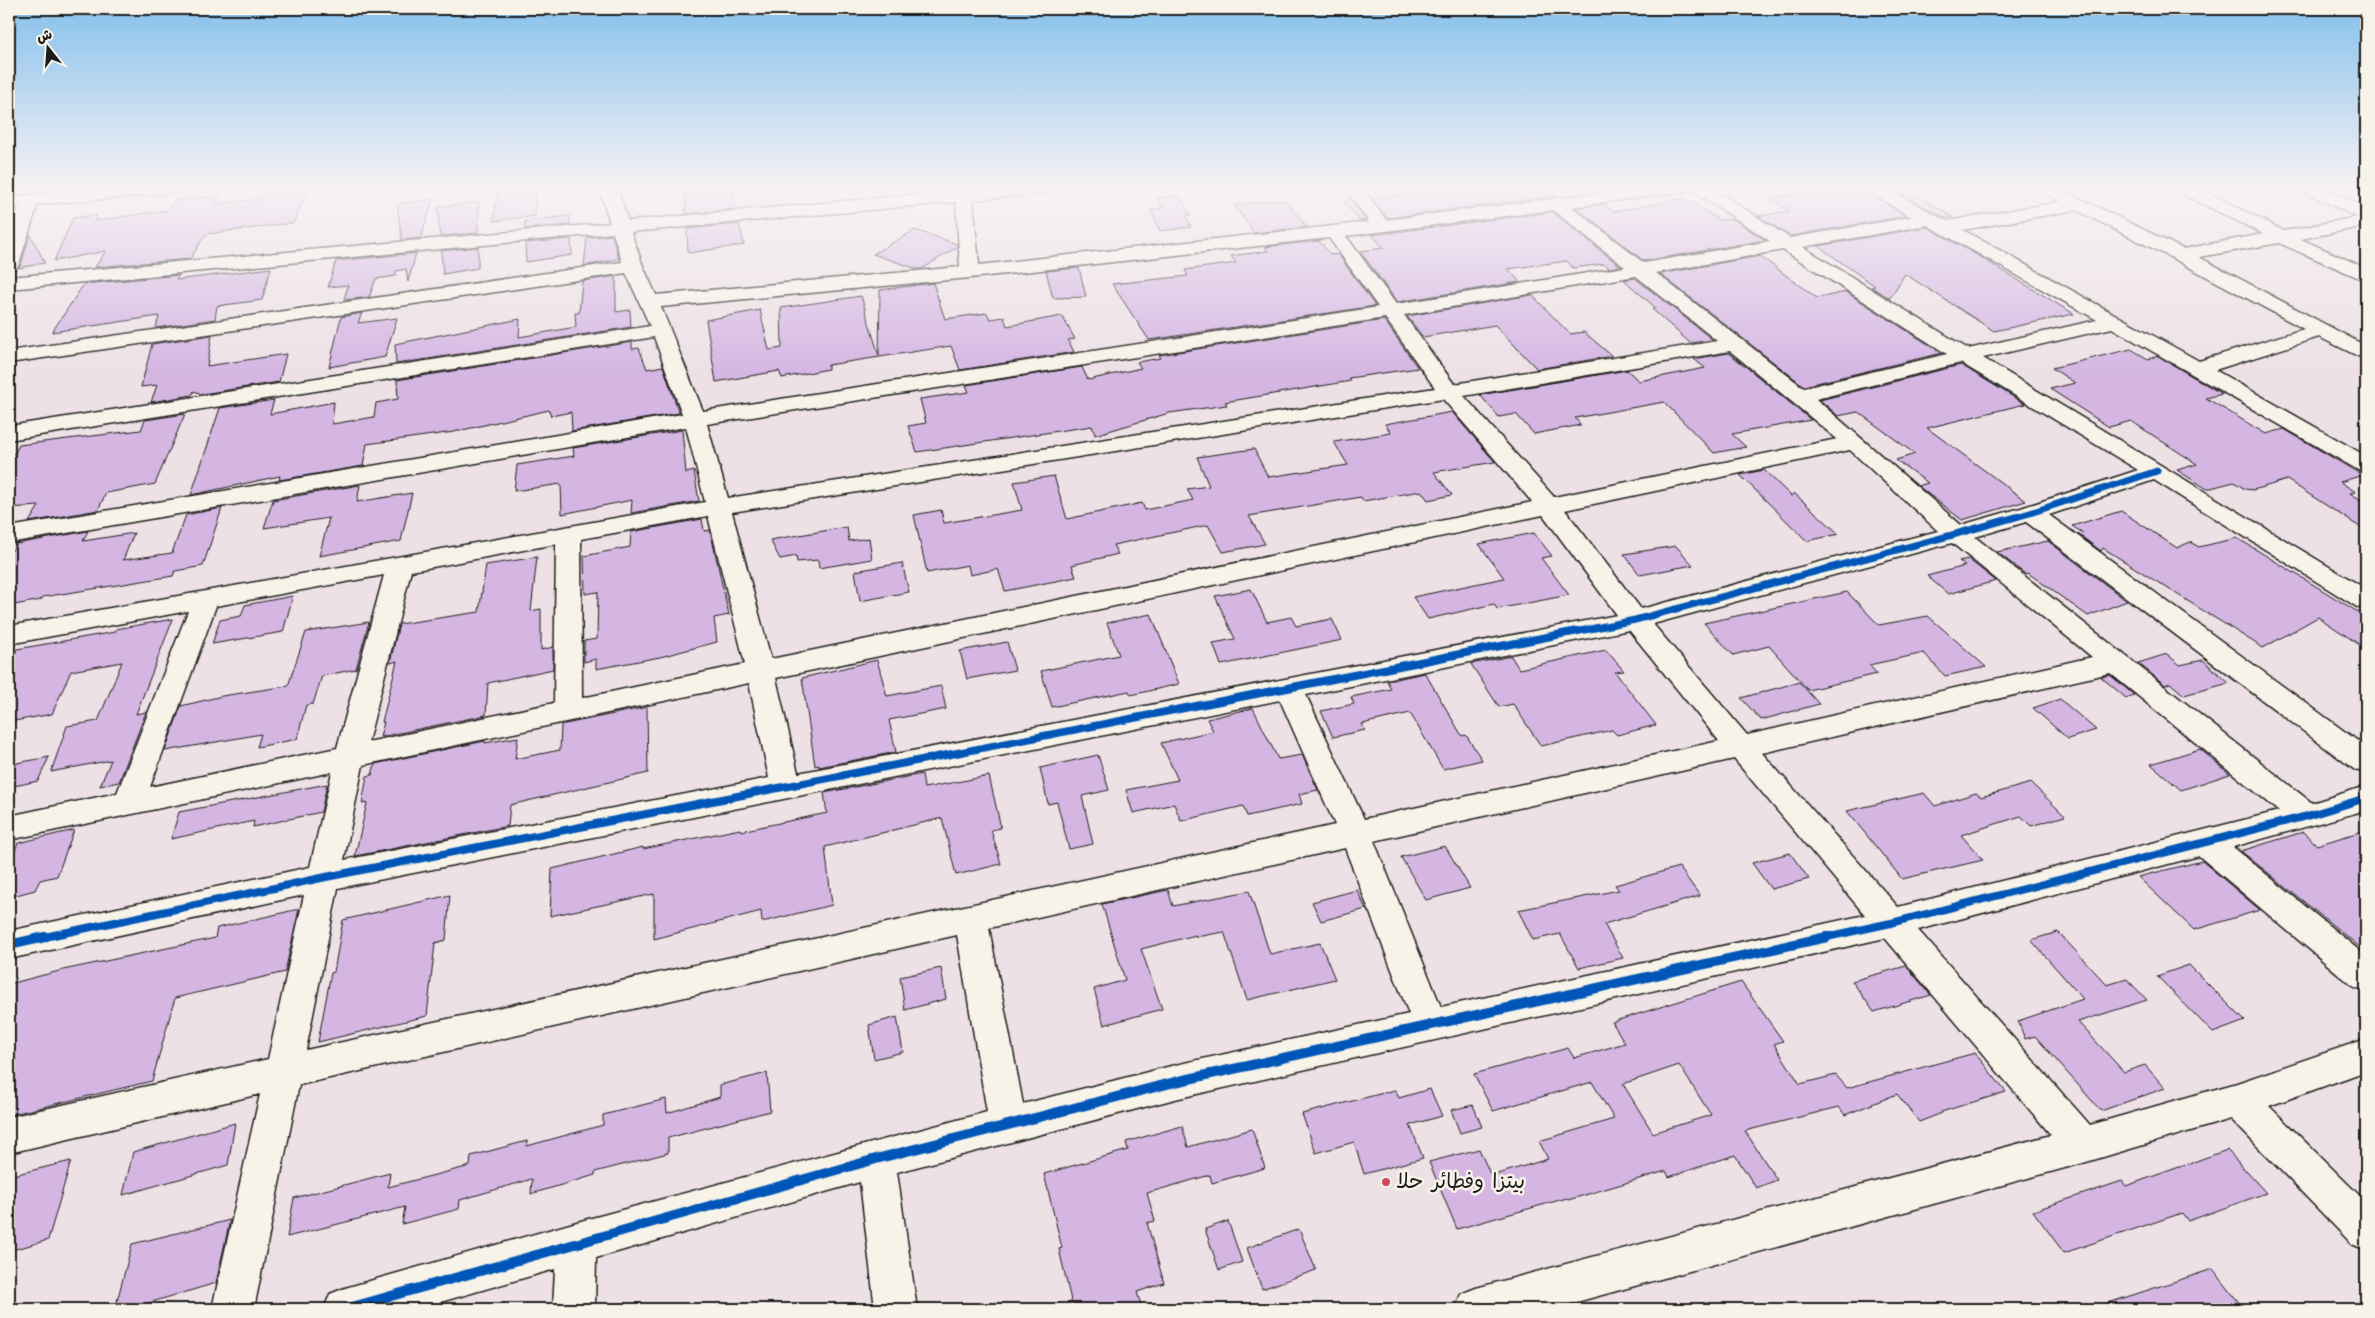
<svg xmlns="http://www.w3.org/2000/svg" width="2375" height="1318" font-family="Kalam,'Playpen Sans Arabic',sans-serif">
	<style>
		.building { fill: #d5b6e3; stroke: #1c1c1c; fill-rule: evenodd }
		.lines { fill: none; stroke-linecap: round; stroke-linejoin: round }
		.minor-casing { stroke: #1c1c1c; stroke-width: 3 }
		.tertiary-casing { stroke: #1c1c1c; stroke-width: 3 }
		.minor { fill: #f7f3e8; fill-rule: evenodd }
		.tertiary { fill: #f7f3e8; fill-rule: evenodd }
		.cycleway-far2-casing { stroke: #f7f3e8; stroke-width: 9 }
		.cycleway-far1-casing { stroke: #f7f3e8; stroke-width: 11 }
		.cycleway-casing { stroke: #f7f3e8; stroke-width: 13 }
		.cycleway-far2 { stroke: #0057b8; stroke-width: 7 }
		.cycleway-far1 { stroke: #0057b8; stroke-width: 8 }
		.cycleway { stroke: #0057b8; stroke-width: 10 }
		.poi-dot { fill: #d1495b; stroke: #f7f3e8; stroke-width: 2 }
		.labels { text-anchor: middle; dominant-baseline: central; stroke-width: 5; stroke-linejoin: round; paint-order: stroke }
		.near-poi-label { font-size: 21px; fill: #1c1c1c; stroke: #f7f3e8; text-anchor: start }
	</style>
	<rect width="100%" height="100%" fill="#ede1e6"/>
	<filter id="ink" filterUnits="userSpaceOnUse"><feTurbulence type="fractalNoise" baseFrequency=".02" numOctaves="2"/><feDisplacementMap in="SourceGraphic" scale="10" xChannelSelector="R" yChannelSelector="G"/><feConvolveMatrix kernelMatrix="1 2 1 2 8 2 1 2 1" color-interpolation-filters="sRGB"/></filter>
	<g filter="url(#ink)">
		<g class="building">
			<path d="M524,188V194L536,192L535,216L494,221L497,190Z"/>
			<path d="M685,188H731L736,209L686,214Z"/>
			<path d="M1419,188H1549L1558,196L1387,218L1372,198L1423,192Z"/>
			<path d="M1844,188H1861L1906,216L1790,236L1758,216L1789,211L1771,198Z"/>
			<path d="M1890,188H1904L1953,217L1946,218Z"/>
			<path d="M308,190L293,223L206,234L190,259L95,267L106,251L54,261L73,218L97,215L95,221L167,210L174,200L220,196L217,204L261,199L264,194Z"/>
			<path d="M1179,195L1191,215L1186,216L1191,227L1160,231L1151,210L1163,208L1156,198Z"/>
			<path d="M1684,198L1719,220L1733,219L1765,240L1644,261L1577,208L1603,204L1613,212Z"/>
			<path d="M433,199L421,238L402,240L397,204Z"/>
			<path d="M1277,200L1286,201L1307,227L1254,233L1234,205Z"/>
			<path d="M1351,200L1366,220L1360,221L1343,201Z"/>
			<path d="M479,202L478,233L440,236L438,207Z"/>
			<path d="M1552,212L1620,266L1609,268L1605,264L1573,268L1567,261L1508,269L1520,282L1397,302L1360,251L1384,248L1372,235Z"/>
			<path d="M570,216V225L525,229V221Z"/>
			<path d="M739,224L744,245L688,253L687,229Z"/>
			<path d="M1927,227L1980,257L2074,314L1994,331L1905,274L1890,298L1871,287L1875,286L1818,246Z"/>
			<path d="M915,230L957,244V247L922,269H917L873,254Z"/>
			<path d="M30,234L45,263L18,268L21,265Z"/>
			<path d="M612,235L619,259L584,266L587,238Z"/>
			<path d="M571,239L572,255L526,262L525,243Z"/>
			<path d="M1319,241L1331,255L1338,254L1375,306L1149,340L1112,284L1188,276L1185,270L1236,263L1231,256L1268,251L1265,247Z"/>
			<path d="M478,247V268L443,274L441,251Z"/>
			<path d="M416,253L408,282L406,269L396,271V276L376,279L369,297L344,300L348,285L328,287L336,261Z"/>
			<path d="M1760,256L1817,298L1846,292L1942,353L1804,386L1660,274Z"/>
			<path d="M271,268L262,300L217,306L215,319L156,328L159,316L52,332L84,284L179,275L176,280Z"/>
			<path d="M1079,268L1086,297L1053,298L1046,271Z"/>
			<path d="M616,276V312L630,310L631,327L396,364L395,344L520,319L519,337L576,327L575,313H579L582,281Z"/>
			<path d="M1635,278L1713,340L1690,343L1652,309L1656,308L1624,280Z"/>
			<path d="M933,283L945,319L987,313L990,319L1004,317L1007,326L1062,316L1075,339L1068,340L1074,352L960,370L951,346L828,365V369L782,378L779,371L716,382L706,320L760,310L769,350L782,348L781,308L861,296L879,356L880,290Z"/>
			<path d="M1532,295L1570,334L1584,332L1612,356L1537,369L1495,325L1423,337L1407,316Z"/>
			<path d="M362,313L358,323L397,318L385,357L329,367L341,317Z"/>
			<path d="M1384,320L1418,368L1349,378L1351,381L1225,402L1227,405L1169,413L1095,435L1092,426L917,452L908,426L926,423L920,399L969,392L966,385L1082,367L1088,380L1141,368L1137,362L1161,358L1159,355Z"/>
			<path d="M212,335L207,366L286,354L279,382L202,394L194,391L192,395L151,402L157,385L141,387L152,344Z"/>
			<path d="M632,342V349L639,348L647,369L663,366L679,413L572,431L571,412L551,416L549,410L454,432L367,444L363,466L279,480L280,476L191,495L220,408L274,400L270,414L334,402L332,424L374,417L376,403L398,399L397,380Z"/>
			<path d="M2131,349L2148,359L2158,356L2222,394L2206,398L2266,434L2284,429L2357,472L2366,474L2340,482L2356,492L2350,493L2366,503V531L2287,480L2253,490L2245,489L2234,482L2207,489L2177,470L2197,464L2131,421L2109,427L2050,389L2075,383L2052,368Z"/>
			<path d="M1729,353L1811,420L1732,434L1746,447L1714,453L1664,402L1575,418L1581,425L1534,434L1516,414L1499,417L1480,395L1627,370L1639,381L1705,368L1694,359Z"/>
			<path d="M1961,365L2025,404L1927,428L2026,501L1962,520L1918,486L1928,483L1896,460L1915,454L1858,412L1838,416L1820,400Z"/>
			<path d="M1452,412L1495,462L1434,472L1452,495L1428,500L1421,491L1363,501L1361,497L1249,516L1265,544L1223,552L1208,525L1113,545L1118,554L1072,565L1076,577L1005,591L998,569L970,575L968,565L927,573L914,515L941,510L944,523L1022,510L1014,482L1054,476L1067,519L1142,503L1145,510L1193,500L1187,489L1209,486L1197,457L1254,449L1268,477L1348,465L1334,442L1391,433L1385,424Z"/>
			<path d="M185,414L155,484L106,493L98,510L29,522L39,506L9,508V454L15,453L19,445L141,430L145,420Z"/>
			<path d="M682,430L686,473L694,471L699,501L631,513L632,500L562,514L561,484L514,491L517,465L574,456L573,448Z"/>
			<path d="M1764,470L1791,496L1794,493L1839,534L1807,541L1740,475Z"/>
			<path d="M360,485L357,502L412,493L401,541L319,556L329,518L264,528L273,500Z"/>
			<path d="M222,508L203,566L175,571L173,576L43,597L41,600L9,606V555L16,544L88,531L83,541L134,533L123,560L172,553L186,515Z"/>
			<path d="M2121,511L2177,548L2190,542L2199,547L2237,538L2366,617V649L2318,617L2263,648L2103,548L2101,551L2078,534L2083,533L2072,526Z"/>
			<path d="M702,519L704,531L710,530L729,615L714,618L717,642L660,657L596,669V659L584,662V641L597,639L598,592L585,594L584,556L630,547L631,532Z"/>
			<path d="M847,527L849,541L869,538L872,559L819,568L818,560L797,562L796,556L780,559L770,540Z"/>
			<path d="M1534,533L1552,556L1541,558L1569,595L1497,609L1494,604L1428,619L1413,597L1504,578L1479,544Z"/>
			<path d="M2048,541L2127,601L2088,616L2028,573L2025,574L1997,552Z"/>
			<path d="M1676,546L1693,565L1640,575L1624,554Z"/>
			<path d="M537,557L531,611L541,609V650L553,647V669L488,683L486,715L380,737L384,722H382L397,661L390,663L399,624L479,612L486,565Z"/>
			<path d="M1968,559L1996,581L1948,594L1927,576L1965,566L1959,561Z"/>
			<path d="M902,563L909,592L860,601L855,571Z"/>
			<path d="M1251,589L1267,622L1291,617L1296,626L1332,619L1342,640L1221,665L1213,643L1235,639L1215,596Z"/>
			<path d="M1847,592L1879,625L1928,616L1986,667L1945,676L1924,653L1869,665L1877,674L1808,690L1769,646L1733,655L1704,623Z"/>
			<path d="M293,596L283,632L212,644L220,620L241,616L245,605Z"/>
			<path d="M1151,614L1179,684L1131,695L1129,691L1052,707L1041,671L1119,655L1107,623Z"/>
			<path d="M173,619L136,714L146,712L119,782L100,786L111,760L51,772L67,726L98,721L122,662L71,671L52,714L9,722V665L17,649L115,632L116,629Z"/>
			<path d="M369,622L356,669L322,676L313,704L306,705L297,739L257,747L261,734L165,751L181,706L222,696L288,686L306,632Z"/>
			<path d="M1007,642L1015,670L967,679L960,651Z"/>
			<path d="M1606,650L1624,671L1615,672L1656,725L1617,735L1612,730L1541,746L1513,704L1499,707L1471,664L1511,656L1519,669Z"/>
			<path d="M2167,654L2180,665L2203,660L2229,683L2184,695L2170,683L2165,685L2138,663Z"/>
			<path d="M877,660L887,696L941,686L946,709L889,720L896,752L819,767V765L815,766L802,678Z"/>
			<path d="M1425,673L1462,736L1466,735L1482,760L1443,769L1410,713L1362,724L1365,730L1333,737L1321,711L1354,704L1351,697L1391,689L1387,681Z"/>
			<path d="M2110,675L2134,695L2126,698L2101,677Z"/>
			<path d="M1799,682L1819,704L1761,720L1741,698Z"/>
			<path d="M2060,699L2096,730L2068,739L2033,708Z"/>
			<path d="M647,707L648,773L510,805L508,826L355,856L367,803L362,804L367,776L372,775L375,764L485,741V743L518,737L515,759L560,750L561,725Z"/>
			<path d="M1253,708L1278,759L1302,755L1318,790L1299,794L1302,804L1247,816L1243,806L1181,821L1174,804L1133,813L1126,790L1178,780L1161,743L1213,731L1207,719Z"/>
			<path d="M2200,749L2230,774L2181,790L2151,764Z"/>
			<path d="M1098,755L1109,790L1082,796L1093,844L1069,849L1057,802L1048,804L1040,768Z"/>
			<path d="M49,757L38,781L9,787V780L17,763Z"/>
			<path d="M922,774L924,788L989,776L1001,828L991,830L1001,864L956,875L942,818L825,847L832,905L762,922L761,911L654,939V894L550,916L552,869L643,847V849L740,829L741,831L827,813L824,793Z"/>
			<path d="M2031,783L2065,816L2031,826L2021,816L1961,835L1983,860L1902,879L1847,811L1924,793L1935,806L1976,793L1981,797Z"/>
			<path d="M327,784L321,812L253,827L254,821L171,839L179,812Z"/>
			<path d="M74,830L57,876L40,880L35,890L9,897V866L18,843Z"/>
			<path d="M2366,830V952L2241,851L2303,832L2317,845Z"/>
			<path d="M1445,846L1470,888L1426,900L1401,857Z"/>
			<path d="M1790,853L1809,879L1771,889L1752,863Z"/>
			<path d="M2202,861L2260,910L2194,930L2138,877Z"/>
			<path d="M1679,867L1700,896L1604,924L1623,958L1579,968L1560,934L1533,940L1518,910L1619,890L1615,885Z"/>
			<path d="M1168,890L1173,906L1249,891L1270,954L1320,943L1335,979L1247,1000L1224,932L1196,937V935L1141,949L1162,1009L1104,1025L1094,989L1125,980L1102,904Z"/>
			<path d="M1357,890L1366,909L1321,921L1312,902Z"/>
			<path d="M450,895L446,940L435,943L427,1016L318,1042L331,973L334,972L343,920Z"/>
			<path d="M299,909L285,972L175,998L152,1081L9,1115V984L63,970L215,938L217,928Z"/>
			<path d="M2058,932L2107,985L2127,979L2147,1000L2078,1022L2124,1072L2145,1065L2165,1088L2101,1111L2035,1036L2025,1039L2018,1021L2083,999L2031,940Z"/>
			<path d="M2189,965L2245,1021L2213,1033L2157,976Z"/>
			<path d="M1906,966L1931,995L1874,1012L1852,981Z"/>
			<path d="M941,968L946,999L905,1010L900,977Z"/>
			<path d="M1741,982L1783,1041L1774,1044L1800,1084L1836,1075L1847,1088L1975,1053L2006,1092L1941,1112L1942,1113L1919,1122L1897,1094L1845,1115L1839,1107L1745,1131L1777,1180L1756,1188L1735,1155L1669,1177L1666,1171L1568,1200L1567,1198L1457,1229L1429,1162L1479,1149L1491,1176L1548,1159L1539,1141L1614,1119L1592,1082L1493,1111L1474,1074L1568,1048L1574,1058L1625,1043L1612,1022ZM1679,1065L1711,1115L1653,1133L1623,1084Z"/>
			<path d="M897,1017L903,1052L874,1059L869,1025Z"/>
			<path d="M767,1073L770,1111L668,1138V1153L595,1172V1175L531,1194L532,1179L460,1200L459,1209L402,1224L405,1207L287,1237L294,1198L390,1173L388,1187L470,1166L471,1156L527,1141V1146L603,1125V1115L666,1099L667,1113L720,1097V1085Z"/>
			<path d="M1430,1089L1442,1116L1410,1125L1423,1158L1364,1174L1354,1142L1316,1153L1302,1114L1395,1090L1399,1098Z"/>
			<path d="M1473,1105L1482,1127L1460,1133L1451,1110Z"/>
			<path d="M235,1123L228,1165L123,1195L133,1152Z"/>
			<path d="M1182,1126L1188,1147L1252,1129L1265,1168L1212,1183L1210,1175L1147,1193L1155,1221L1147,1223L1164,1283L1137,1292L1141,1305L1128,1309H1073L1059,1249L1062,1248L1044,1174L1128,1150L1126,1142Z"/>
			<path d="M2227,1150L2266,1193L2188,1221L2182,1213L2064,1253L2033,1211L2122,1181L2126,1186Z"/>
			<path d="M71,1161L48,1240L9,1251V1176Z"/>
			<path d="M230,1220L216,1283L128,1309H115L132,1244Z"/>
			<path d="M1228,1221L1242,1262L1219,1270L1205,1229Z"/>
			<path d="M1299,1229L1316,1270L1262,1289L1247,1248Z"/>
			<path d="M2213,1269L2244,1309H2103L2102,1305Z"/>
		</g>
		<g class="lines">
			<defs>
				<g id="minor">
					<path d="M48,188H66L59,202H47L44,198Z"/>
					<path d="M599,188H617L628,221L985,188H1056L1048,193L973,200L979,265L1369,222L1345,188H1362L1386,220L1639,188H1712L1790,238L1911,217L1863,188H1885L1947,221L2060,202L2036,188H2059L2183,249L2263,234L2179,192L2177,188H2199L2284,231L2357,217L2304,192L2302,188H2325L2366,208V226L2301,239L2366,268V281L2279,243L2199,257L2366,346V360L2319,337L2215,370L2366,456V472L2358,470L2112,328L1983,358L2366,589V610L2357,607L2154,480L2049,515L2366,747V773L2355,770L2026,522L1975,537L2312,803L2366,786V810L2233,847L2366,956V991L2354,987L2199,856L1918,930L2090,1125L2237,1083L2366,1039V1071L2269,1106L2366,1202V1250L2352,1244L2231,1119L2083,1163L1551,1309H1455L1461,1294L1476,1288L2051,1135L1885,938L1175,1099L897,1172L917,1309H875L860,1182L596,1258L595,1309H553L555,1269L416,1309H324L330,1294L345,1288L577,1222L987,1112L957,935L299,1085L254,1309H212L260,1094L9,1153V1117L268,1059L304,895L9,959V931L310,867L332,772L9,840V816L117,793L188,611L9,644V626L705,502L686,427L9,543V527L682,414L654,337L9,440V426L650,326L626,273L9,363V351L622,262L613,233L9,289V277L610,223ZM1692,190L1770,241L1644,263L1572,207ZM956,202L960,267L656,295L643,266L631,232ZM1553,210L1625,267L1396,304L1346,236ZM2076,210L2174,259L2304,329L2199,361L1963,230ZM1927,225L2097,320L1968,349L1803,247ZM1329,238L1378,307L703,411L661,307L970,278ZM1783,250L1947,354L1804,388L1656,273ZM1636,276L1717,341L1454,384L1404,315ZM1385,318L1435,388L728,498L707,424ZM1730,351L1837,439L1554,497L1464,396ZM1961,363L2138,470L2021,508L1961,525L1816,399ZM1443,399L1532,502L771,659L732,512ZM1850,450L1938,531L1641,609L1565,510ZM1543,515L1617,615L798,773L776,678ZM708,516L745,664L582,698L581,539ZM1952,543L2092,657L1747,735L1653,624ZM556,544L554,703L368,742L411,571ZM384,575L337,748L150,787L216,606ZM1629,630L1719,741L1364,819L1306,695ZM2110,673L2279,811L1898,907L1762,753ZM749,683L769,778L344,860L363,765ZM1280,700L1335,825L306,1050L338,888ZM1734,759L1865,915L1441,1007L1374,841ZM1345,848L1409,1014L1175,1065L1023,1104L989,928Z"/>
					<path d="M30,195L36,196L39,200L19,264L16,268L9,270V237L21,200L24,196Z"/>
				</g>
				<path id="tertiary" d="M105,188H180L172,193L9,207V197Z"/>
			</defs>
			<use href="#minor" class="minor-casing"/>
			<use href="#tertiary" class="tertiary-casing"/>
			<use href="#minor" class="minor"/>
			<use href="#tertiary" class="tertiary"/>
			<defs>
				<path id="cycleway-far2" d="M1570,633L1635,620L1956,534L2030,513L2157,471"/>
				<g id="cycleway-far1">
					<path d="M40,938L326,877L1577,631"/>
					<path d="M1822,938L1891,923L2307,816L2366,798"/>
				</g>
				<g id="cycleway">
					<path d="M9,945L45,937"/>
					<path d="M345,1309L876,1159L1175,1082L1827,937"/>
				</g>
			</defs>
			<use href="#cycleway-far2" class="cycleway-far2-casing"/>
			<use href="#cycleway-far1" class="cycleway-far1-casing"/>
			<use href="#cycleway" class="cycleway-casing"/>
			<use href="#cycleway-far2" class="cycleway-far2"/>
			<use href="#cycleway-far1" class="cycleway-far1"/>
			<use href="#cycleway" class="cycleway"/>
		</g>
	</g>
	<linearGradient id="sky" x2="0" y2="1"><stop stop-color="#85c0ec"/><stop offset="0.5" stop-color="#f7f2f4"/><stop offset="1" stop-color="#f7f2f4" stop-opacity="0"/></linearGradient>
	<rect width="2375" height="373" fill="url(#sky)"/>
	<circle class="poi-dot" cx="1386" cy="1182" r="5"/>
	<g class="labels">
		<g class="near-poi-label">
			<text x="1396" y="1182">بيتزا وفطائر حلا</text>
		</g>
	</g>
	<rect width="2375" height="1318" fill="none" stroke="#f7f3e8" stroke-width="30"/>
	<rect x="15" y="15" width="2345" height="1288" fill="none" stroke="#1c1c1c" stroke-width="2" filter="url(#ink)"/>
	<g transform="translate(48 48) rotate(343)" stroke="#f7f3e8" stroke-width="4" paint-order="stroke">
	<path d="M0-4L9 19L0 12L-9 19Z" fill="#1c1c1c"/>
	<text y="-8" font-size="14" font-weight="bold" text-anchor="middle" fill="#1c1c1c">ش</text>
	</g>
</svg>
